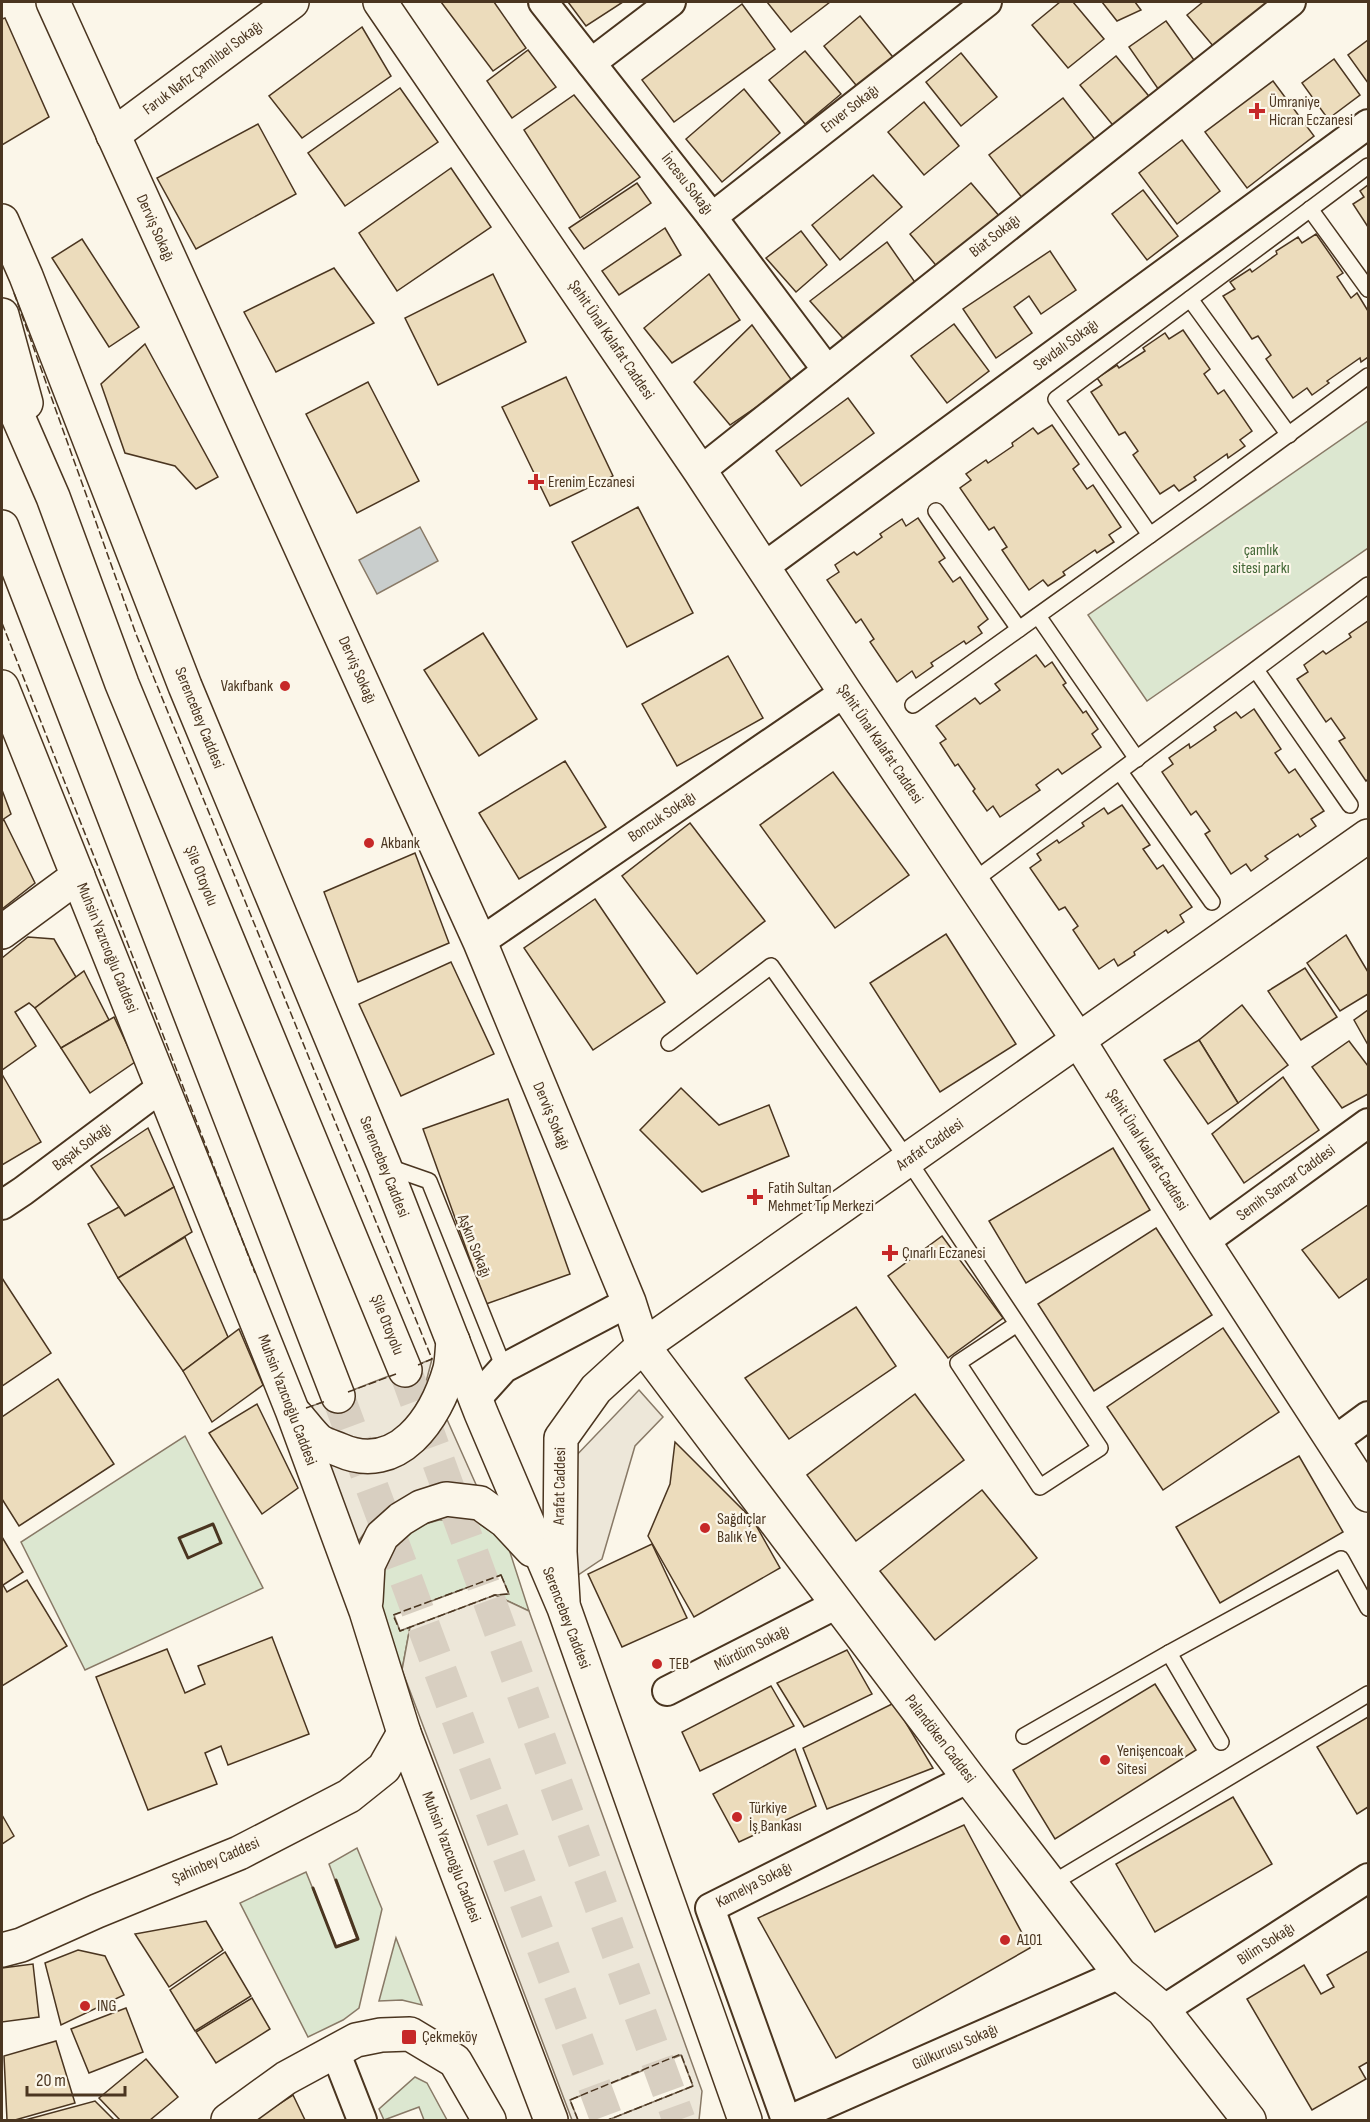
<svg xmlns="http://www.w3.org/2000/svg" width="1370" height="2122" font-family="'Sofia Sans Condensed',sans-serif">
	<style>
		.green { fill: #dce7d0; stroke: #887966; stroke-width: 1.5 }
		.parking { fill: #ede7d9; stroke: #887966; stroke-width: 1.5 }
		.water { fill: #c9cecd; stroke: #887966; stroke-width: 1.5 }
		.building { fill: #ecdcbc; stroke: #4a3520; stroke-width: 1.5 }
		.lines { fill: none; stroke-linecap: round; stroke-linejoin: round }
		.trunk-tunnel { stroke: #d8cfc1; stroke-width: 33; stroke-dasharray: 33 16; stroke-linecap: butt }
		.service-casing { stroke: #4a3520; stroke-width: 18 }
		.minor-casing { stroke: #4a3520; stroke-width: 32 }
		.tertiary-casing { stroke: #4a3520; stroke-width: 36 }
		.secondary-casing { stroke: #4a3520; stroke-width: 36 }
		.trunk-casing { stroke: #4a3520; stroke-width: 36 }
		.service { stroke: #fbf6e9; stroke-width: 15 }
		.minor { stroke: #fbf6e9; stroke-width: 28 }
		.tertiary { stroke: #fbf6e9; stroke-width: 33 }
		.secondary { stroke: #fbf6e9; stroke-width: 33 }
		.trunk { stroke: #fbf6e9; stroke-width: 33 }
		.fence { stroke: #4a3520; stroke-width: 1.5; stroke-dasharray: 8 3; stroke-linecap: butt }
		.wall { stroke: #4a3520; stroke-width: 3 }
		.poi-dot { fill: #c62828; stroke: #fbf6e9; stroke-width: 2 }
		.labels { text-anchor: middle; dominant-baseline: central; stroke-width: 4.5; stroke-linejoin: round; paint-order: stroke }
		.street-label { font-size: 16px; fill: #4a3520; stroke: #fbf6e9 }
		.poi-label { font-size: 16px; fill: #4a3520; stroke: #fbf6e9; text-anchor: start }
		.park-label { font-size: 16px; fill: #436837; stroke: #fbf6e9 }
	</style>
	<rect width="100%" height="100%" fill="#fbf6e9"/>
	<g class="green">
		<path d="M1368,421V548L1147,701L1088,615Z"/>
		<path d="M185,1436L263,1588L85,1670L21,1542Z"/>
		<path d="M439,1520H474L507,1543L529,1611L495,1595L509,1594L501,1575L394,1615L400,1631L410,1627L402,1670L376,1598L382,1565L399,1535L415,1527Z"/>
		<path d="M357,1848L382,1909L359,2008L343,2020L308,2037L240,1903L306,1872L336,1946L357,1939L329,1864Z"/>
		<path d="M396,1938L422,2005L402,2000L379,2001Z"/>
		<path d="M415,2077L427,2083L447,2120H424L419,2107L384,2120L379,2109Z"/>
	</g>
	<g class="parking">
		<path d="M432,1359L424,1390L408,1421L381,1441L346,1444L307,1408Z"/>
		<path d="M639,1390L663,1417L635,1446L602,1559L569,1581L571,1461Z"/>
		<path d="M445,1415L478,1489L368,1528L355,1546L317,1455L354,1468Z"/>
		<path d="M495,1595L529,1611L702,2091L699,2120H608L693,2086L681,2055L570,2100L578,2120H572L402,1670L410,1627Z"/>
	</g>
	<path class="water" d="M420,527L438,561L377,594L359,560Z"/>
	<g class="building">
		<path d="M441,2H494L526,48L493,71Z"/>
		<path d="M568,2H623L586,26Z"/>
		<path d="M767,2H830L791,32Z"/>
		<path d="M1060,2H1073L1104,39L1068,68L1032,25Z"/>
		<path d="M1102,2H1135L1141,10L1117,21Z"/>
		<path d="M1203,2H1268L1214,47L1187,15Z"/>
		<path d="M742,4L775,49L674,122L642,80Z"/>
		<path d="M860,16L896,61L860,90L824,46Z"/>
		<path d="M5,18L49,117L2,145V19Z"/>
		<path d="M1166,21L1199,67L1161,93L1129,47Z"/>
		<path d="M362,27L391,76L302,138L269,96Z"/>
		<path d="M1368,40V83L1348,55Z"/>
		<path d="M528,50L556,87L512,118L487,81Z"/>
		<path d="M805,51L841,94L805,124L769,80Z"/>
		<path d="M961,53L997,97L961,126L926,82Z"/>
		<path d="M1116,56L1152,100L1116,129L1080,85Z"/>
		<path d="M1334,59L1360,95L1328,119L1302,83Z"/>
		<path d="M1273,81L1314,136L1247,188L1205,132Z"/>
		<path d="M400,88L438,142L345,206L308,153Z"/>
		<path d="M744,89L780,133L722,182L686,139Z"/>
		<path d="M574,95L640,177L580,218L524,130Z"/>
		<path d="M1063,98L1097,142L1023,199L989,155Z"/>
		<path d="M924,102L959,146L924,175L888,132Z"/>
		<path d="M258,124L296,194L196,249L157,178Z"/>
		<path d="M1182,140L1220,191L1177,224L1139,173Z"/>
		<path d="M451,168L491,227L397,291L359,233Z"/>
		<path d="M873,175L902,207L840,260L812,225Z"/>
		<path d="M637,183L651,203L584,249L569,228Z"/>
		<path d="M971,183L1000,217L939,269L910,234Z"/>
		<path d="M1368,185V227L1353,204L1364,197L1360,191Z"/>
		<path d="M1143,190L1178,236L1147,260L1112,214Z"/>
		<path d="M665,228L681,255L619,295L602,271Z"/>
		<path d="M801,231L827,265L796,292L766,258Z"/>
		<path d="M1316,234L1343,273L1337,277L1351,298L1357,293L1368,311V357L1361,362L1360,358L1327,381L1329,383L1312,395L1307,388L1293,398L1266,359L1271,355L1258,336L1252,339L1223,296L1235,289L1230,282L1250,269L1252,272L1277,254L1276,251L1298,237L1302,243Z"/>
		<path d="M82,239L139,327L109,347L52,258Z"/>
		<path d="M887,242L919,288L848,344L810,301Z"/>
		<path d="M1050,251L1076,290L1041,314L1029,296L1014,307L1032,333L996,358L963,309Z"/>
		<path d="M334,268L374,323L276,372L244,312Z"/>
		<path d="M493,274L526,342L438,385L405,318Z"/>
		<path d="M709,274L740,320L672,363L644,328Z"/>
		<path d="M954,324L989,371L947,403L911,356Z"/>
		<path d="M752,325L793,382L730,425L694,382Z"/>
		<path d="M1183,330L1210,369L1204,374L1218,394L1224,390L1252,431L1240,440L1245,446L1228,458L1227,454L1194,477L1196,480L1179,491L1174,485L1160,494L1133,455L1138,451L1125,432L1119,435L1091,392L1102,385L1097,378L1117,365L1119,368L1145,351L1143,348L1165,333L1169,339Z"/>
		<path d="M145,344L218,477L196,489L175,466L125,453L101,384Z"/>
		<path d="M566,377L613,476L550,506L502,407Z"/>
		<path d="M368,382L419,481L357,513L306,414Z"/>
		<path d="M848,398L874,433L801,486L776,451Z"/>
		<path d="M1052,425L1079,464L1073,469L1087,489L1093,485L1121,527L1109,535L1114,542L1097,553L1095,550L1063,572L1065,575L1048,586L1043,580L1029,590L1002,550L1007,547L994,527L989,530L960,488L971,480L966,474L986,460L988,463L1013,446L1012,443L1033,428L1038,434Z"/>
		<path d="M638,507L693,613L627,647L572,542Z"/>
		<path d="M918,518L945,558L939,562L953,582L960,577L988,619L978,627L982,633L966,644L964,641L931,663L933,666L916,678L912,671L897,682L870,642L874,639L861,619L856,623L827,580L839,572L835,565L854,552L857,555L882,537L880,534L902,519L906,526Z"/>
		<path d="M1368,621V779L1366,781L1339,741L1345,738L1331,718L1326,722L1297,679L1308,672L1304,665L1323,651L1326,654L1351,637L1349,634Z"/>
		<path d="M483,633L537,719L479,756L424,670Z"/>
		<path d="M1036,655L1045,667L1052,662L1066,683L1063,685L1083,713L1086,711L1098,729L1092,734L1101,747L1062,774L1058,769L1036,785L1040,790L1000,817L993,806L987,811L973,791L975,789L958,764L955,766L940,743L946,739L936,726L975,698L980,704L1000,690L995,684Z"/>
		<path d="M728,656L763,718L677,766L642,704Z"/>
		<path d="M1254,709L1281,749L1275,753L1289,773L1295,769L1324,811L1311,819L1316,826L1300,837L1298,834L1265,856L1268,859L1251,871L1246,864L1231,874L1205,834L1210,831L1196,811L1191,815L1162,772L1173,764L1169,758L1189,744L1190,748L1216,730L1214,727L1236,712L1241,718Z"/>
		<path d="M565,761L606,827L519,879L479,813Z"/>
		<path d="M833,772L909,875L835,928L760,825Z"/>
		<path d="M2,790L11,814L2,820Z"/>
		<path d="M1122,805L1150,845L1143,849L1157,869L1163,865L1192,907L1180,915L1184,922L1168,933L1166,930L1134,952L1135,955L1118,966L1114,959L1099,969L1073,930L1078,926L1065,907L1059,910L1030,868L1041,860L1037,854L1057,840L1059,843L1084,826L1082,823L1104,808L1108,814Z"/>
		<path d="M4,820L35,883L2,909V821Z"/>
		<path d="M690,823L765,921L697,974L622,876Z"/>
		<path d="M415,853L449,943L358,982L324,892Z"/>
		<path d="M595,899L665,1002L593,1050L524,948Z"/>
		<path d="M946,934L1016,1044L940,1092L870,983Z"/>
		<path d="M1346,935L1368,972V994L1340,1011L1307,963Z"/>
		<path d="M28,937L54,939L76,977L35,1008L29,1003L15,1012L36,1046L2,1070V958Z"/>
		<path d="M451,962L494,1054L401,1096L359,1004Z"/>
		<path d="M1305,968L1337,1017L1301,1040L1268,991Z"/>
		<path d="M84,971L109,1020L61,1048L35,1008Z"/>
		<path d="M1242,1005L1288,1065L1238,1103L1199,1040Z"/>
		<path d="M1368,1010V1045L1354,1020Z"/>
		<path d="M114,1017L135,1062L90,1093L61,1048Z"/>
		<path d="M1199,1040L1238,1103L1208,1124L1164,1060Z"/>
		<path d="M1349,1041L1368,1066V1094L1342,1108L1312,1067Z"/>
		<path d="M3,1076L41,1142L2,1165V1077Z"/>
		<path d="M1283,1077L1319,1130L1244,1183L1212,1134Z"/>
		<path d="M681,1088L719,1125L769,1105L789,1156L702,1192L640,1130Z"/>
		<path d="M508,1099L570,1274L486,1304L423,1129Z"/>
		<path d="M148,1128L174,1187L125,1216L91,1166Z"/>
		<path d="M1113,1148L1150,1210L1026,1283L989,1221Z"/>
		<path d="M174,1187L192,1232L118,1278L88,1224L119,1207L125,1216Z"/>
		<path d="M1368,1205V1278L1339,1298L1302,1250Z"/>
		<path d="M1156,1228L1212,1315L1094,1391L1038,1304Z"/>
		<path d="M942,1236L1003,1318L948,1358L888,1276Z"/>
		<path d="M185,1237L228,1337L183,1371L118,1278Z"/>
		<path d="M2,1278L51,1353L2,1386Z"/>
		<path d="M856,1307L896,1366L789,1439L745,1378Z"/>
		<path d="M1223,1328L1279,1412L1163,1490L1107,1407Z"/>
		<path d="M239,1329L263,1385L212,1422L183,1371Z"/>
		<path d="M58,1379L114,1464L19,1526L2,1499V1417Z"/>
		<path d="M915,1394L964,1460L856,1541L807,1475Z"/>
		<path d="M257,1404L298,1488L262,1514L209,1433Z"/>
		<path d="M675,1442L753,1520L780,1568L694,1617L648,1536L670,1484Z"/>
		<path d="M1299,1456L1343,1532L1220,1603L1176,1527Z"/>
		<path d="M982,1490L1037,1558L935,1640L880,1571Z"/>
		<path d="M2,1537L23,1572L3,1585L7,1592L27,1580L67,1646L2,1686Z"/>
		<path d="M652,1544L687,1618L622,1647L588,1574Z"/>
		<path d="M272,1637L309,1734L228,1765L221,1746L205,1753L217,1784L148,1810L96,1677L167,1649L185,1693L205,1684L198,1666Z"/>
		<path d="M847,1650L872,1694L804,1727L777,1683Z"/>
		<path d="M1155,1684L1196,1750L1055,1839L1013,1770Z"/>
		<path d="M771,1686L794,1726L700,1771L682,1732Z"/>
		<path d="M894,1703L933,1768L827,1809L803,1748Z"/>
		<path d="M1368,1717V1807L1357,1814L1317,1747Z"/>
		<path d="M795,1749L816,1806L739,1842L713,1794Z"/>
		<path d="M1233,1797L1272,1864L1155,1932L1116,1864Z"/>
		<path d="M2,1815L14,1836L2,1844Z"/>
		<path d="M964,1825L1030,1948L836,2058L758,1918Z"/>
		<path d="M206,1921L223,1950L169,1987L135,1934Z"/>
		<path d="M78,1950L105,1956L124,1995L61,2025L45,1963Z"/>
		<path d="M1368,1951V2062L1359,2067L1366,2079L1312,2110L1247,1999L1304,1965L1321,1994L1334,1987L1327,1975Z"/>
		<path d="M225,1952L251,1996L195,2031L170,1990Z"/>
		<path d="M33,1964L39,2017L2,2022V1968Z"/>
		<path d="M252,1998L270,2029L216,2063L196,2032Z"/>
		<path d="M126,2008L143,2052L89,2073L71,2029Z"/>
		<path d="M56,2041L75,2103L15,2120H7L4,2056Z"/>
		<path d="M146,2059L178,2097L150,2120H120L99,2098Z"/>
		<path d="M293,2095L305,2120H254Z"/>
		<path d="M95,2101L114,2120H25Z"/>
	</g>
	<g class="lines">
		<g class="trunk-tunnel">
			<path d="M405,1370L679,2120"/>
			<path d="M338,1396L607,2120"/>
		</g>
		<defs>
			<g id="service">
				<path d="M1310,209L1368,289"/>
				<path d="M1190,299L1289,435"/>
				<path d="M936,511L1019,629"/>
				<path d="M1150,535L1056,399L1368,166"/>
				<path d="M1038,616L1137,759"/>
				<path d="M1256,670L1350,805"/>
				<path d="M913,705L1206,495L1368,376"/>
				<path d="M1120,772L1212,902"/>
				<path d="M972,882L1368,585"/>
				<path d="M669,1043L771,966L908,1160L1100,1448L1040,1487L958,1363L1017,1324"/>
				<path d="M386,1166L429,1181L504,1368"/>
				<path d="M1169,1653L1221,1742"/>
				<path d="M1024,1736L1169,1653L1341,1559L1368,1608"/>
				<path d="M1051,1884L1368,1694"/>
			</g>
			<g id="minor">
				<path d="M543,2L712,217L827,370"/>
				<path d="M591,63L671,2"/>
				<path d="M712,217L987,2"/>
				<path d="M700,471L1291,2"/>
				<path d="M764,567L1368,124"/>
				<path d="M480,942L845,692"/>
				<path d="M2,1205L23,1191L162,1087"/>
				<path d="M1204,1242L1368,1123"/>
				<path d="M476,1399L504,1368L629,1302"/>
				<path d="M1334,1441L1368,1416"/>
				<path d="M667,1691L837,1604"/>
				<path d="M1163,2010L1368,1878"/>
				<path d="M335,2051L362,2120"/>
				<path d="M786,2120L710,1908L969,1778"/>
				<path d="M789,2120L1120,1974"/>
			</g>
			<g id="tertiary">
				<path d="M53,2L480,942L629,1302L643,1346L969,1778L1120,1974L1163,2010L1249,2120"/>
				<path d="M380,2L700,471L845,692L1079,1041L1204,1242L1368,1495"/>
				<path d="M113,135L292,2"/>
				<path d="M2,932L78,876"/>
				<path d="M563,1601L560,1552L561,1438L596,1389L643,1346L1368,836"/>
			</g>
			<g id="secondary">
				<path d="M2,221L26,276L185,686L384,1165L481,1413L564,1608L745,2120"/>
				<path d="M2,687L292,1410L366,1611L404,1733L551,2120"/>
				<path d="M297,1416C304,1424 311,1434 319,1441C325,1445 333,1447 340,1450C398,1476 436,1418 450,1369C452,1360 452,1350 453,1341"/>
				<path d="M366,1601L368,1565L382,1536L401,1519L421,1507L446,1499L480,1503L505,1521L532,1550"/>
				<path d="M2,1950L21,1945L97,1911L239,1853L349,1796L384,1768L404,1733"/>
				<path d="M228,2120L286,2078L356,2040L381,2035L410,2034L455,2061L489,2120"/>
			</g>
			<g id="trunk">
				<path d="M2,315L26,403"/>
				<path d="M2,380L53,497L122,684L405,1370"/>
				<path d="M2,527L338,1396"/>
			</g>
		</defs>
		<use href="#service" class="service-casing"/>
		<use href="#minor" class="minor-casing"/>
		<use href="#tertiary" class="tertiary-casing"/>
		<use href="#secondary" class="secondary-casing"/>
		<use href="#trunk" class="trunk-casing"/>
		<use href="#service" class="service"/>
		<use href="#minor" class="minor"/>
		<use href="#tertiary" class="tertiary"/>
		<use href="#secondary" class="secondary"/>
		<use href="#trunk" class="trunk"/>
		<g class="fence">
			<path d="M14,293L136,634L432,1359L418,1365"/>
			<path d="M2,623L97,864L255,1273"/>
			<path d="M348,1392L396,1374"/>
			<path d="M306,1408L326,1401"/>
			<path d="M501,1575L509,1594L495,1595L400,1631L393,1615Z"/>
			<path d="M578,2120L570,2100L681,2054L693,2086L608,2120"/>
		</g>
		<g class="wall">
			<path d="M213,1524L221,1543L188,1558L179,1538Z"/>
			<path d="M313,1888L336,1947L358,1939L336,1880"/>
		</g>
	</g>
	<g class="poi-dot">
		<path d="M1254 102h6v6h6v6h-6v6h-6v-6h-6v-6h6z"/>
		<path d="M533 473h6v6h6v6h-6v6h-6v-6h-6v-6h6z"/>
		<circle cx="285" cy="686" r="6"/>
		<circle cx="369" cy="843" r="6"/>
		<path d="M752 1188h6v6h6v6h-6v6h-6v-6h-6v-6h6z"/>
		<path d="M887 1244h6v6h6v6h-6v6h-6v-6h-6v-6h6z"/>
		<circle cx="705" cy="1528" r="6"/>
		<circle cx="657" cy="1664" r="6"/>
		<circle cx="1105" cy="1760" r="6"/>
		<circle cx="737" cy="1817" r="6"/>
		<circle cx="1005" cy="1940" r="6"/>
		<circle cx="85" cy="2006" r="6"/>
		<rect x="401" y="2029" width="16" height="16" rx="3"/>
	</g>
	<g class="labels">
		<g class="street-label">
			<text transform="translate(203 68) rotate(-37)">Faruk Nafiz Çamlıbel Sokağı</text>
			<text transform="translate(850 109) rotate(-38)">Enver Sokağı</text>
			<text transform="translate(687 184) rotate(52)">İncesu Sokağı</text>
			<text transform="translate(155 228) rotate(66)">Derviş Sokağı</text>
			<text transform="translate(995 236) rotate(-38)">Biat Sokağı</text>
			<text transform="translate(611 340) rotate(56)">Şehit Ünal Kalafat Caddesi</text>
			<text transform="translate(1066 345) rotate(-36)">Sevdalı Sokağı</text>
			<text transform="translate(357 670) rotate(66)">Derviş Sokağı</text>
			<text transform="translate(199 718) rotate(68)">Serencebey Caddesi</text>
			<text transform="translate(880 744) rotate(56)">Şehit Ünal Kalafat Caddesi</text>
			<text transform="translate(662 817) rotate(-34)">Boncuk Sokağı</text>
			<text transform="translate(201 876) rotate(68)">Şile Otoyolu</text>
			<text transform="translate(107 948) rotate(68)">Muhsin Yazıcıoğlu Caddesi</text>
			<text transform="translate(551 1116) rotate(67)">Derviş Sokağı</text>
			<text transform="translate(930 1145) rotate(-35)">Arafat Caddesi</text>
			<text transform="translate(82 1147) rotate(-37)">Başak Sokağı</text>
			<text transform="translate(1147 1150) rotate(58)">Şehit Ünal Kalafat Caddesi</text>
			<text transform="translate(384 1167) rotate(68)">Serencebey Caddesi</text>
			<text transform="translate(1286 1183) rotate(-36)">Semih Sancar Caddesi</text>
			<text transform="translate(474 1246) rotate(68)">Aşkın Sokağı</text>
			<text transform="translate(387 1325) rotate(68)">Şile Otoyolu</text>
			<text transform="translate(287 1400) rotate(69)">Muhsin Yazıcıoğlu Caddesi</text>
			<text transform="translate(560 1486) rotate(-89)">Arafat Caddesi</text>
			<text transform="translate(566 1618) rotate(69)">Serencebey Caddesi</text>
			<text transform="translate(752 1648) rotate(-27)">Mürdüm Sokağı</text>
			<text transform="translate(940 1739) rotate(53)">Palandöken Caddesi</text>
			<text transform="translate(451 1857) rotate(69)">Muhsin Yazıcıoğlu Caddesi</text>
			<text transform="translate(216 1861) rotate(-24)">Şahinbey Caddesi</text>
			<text transform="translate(754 1885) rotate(-27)">Kamelya Sokağı</text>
			<text transform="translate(1266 1944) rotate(-33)">Bilim Sokağı</text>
			<text transform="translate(955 2047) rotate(-24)">Gülkurusu Sokağı</text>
		</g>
		<g class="poi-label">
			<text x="1269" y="102">Ümraniye<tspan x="1269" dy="18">Hicran Eczanesi</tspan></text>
			<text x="548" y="482">Erenim Eczanesi</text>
			<text x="273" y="686" text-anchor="end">Vakıfbank</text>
			<text x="381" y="843">Akbank</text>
			<text x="768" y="1188">Fatih Sultan<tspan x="768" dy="18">Mehmet Tıp Merkezi</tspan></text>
			<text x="902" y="1253">Çınarlı Eczanesi</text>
			<text x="717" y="1519">Sağdıçlar<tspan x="717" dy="18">Balık Ye</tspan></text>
			<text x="669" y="1664">TEB</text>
			<text x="1117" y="1751">Yenişencoak<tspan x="1117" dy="18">Sitesi</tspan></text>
			<text x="749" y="1808">Türkiye<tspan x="749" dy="18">İş Bankası</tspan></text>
			<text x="1017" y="1940">A101</text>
			<text x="97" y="2006">ING</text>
			<text x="422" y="2037">Çekmeköy</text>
		</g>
		<g class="park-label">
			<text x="1261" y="550">çamlık<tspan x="1261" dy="18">sitesi parkı</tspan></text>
		</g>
	</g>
	<rect width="1370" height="2122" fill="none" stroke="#4a3520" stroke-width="6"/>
	<path d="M27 2086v9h98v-9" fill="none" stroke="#4a3520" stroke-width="3"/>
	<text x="36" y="2086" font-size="18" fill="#4a3520" stroke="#fbf6e9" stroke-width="4.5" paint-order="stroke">20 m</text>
</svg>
